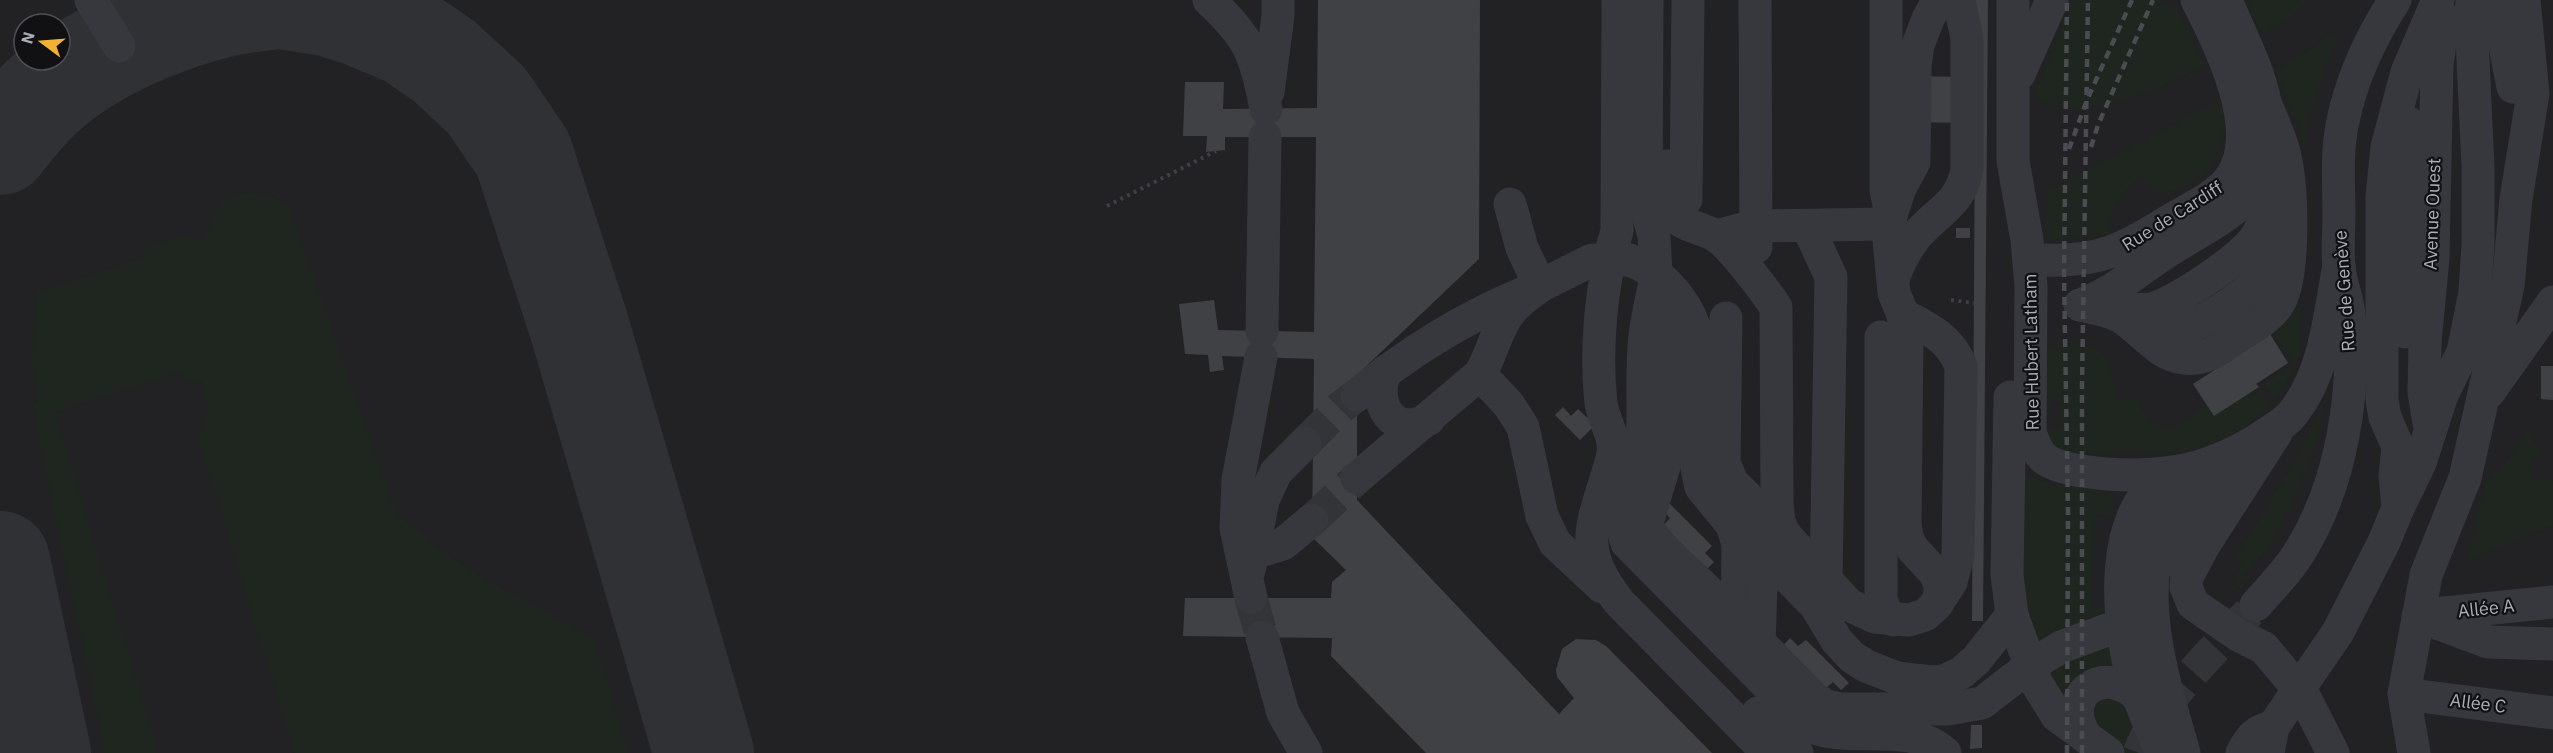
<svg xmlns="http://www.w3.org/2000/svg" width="2553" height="753" font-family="'IBM Plex Sans',sans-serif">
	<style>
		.built { fill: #222225; fill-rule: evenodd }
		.green { fill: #1e261f }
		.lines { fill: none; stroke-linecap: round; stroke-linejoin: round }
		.taxiway { stroke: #303135; stroke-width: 100 }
		.building { fill: #404145 }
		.minor-tunnel { stroke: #333438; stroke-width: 33; stroke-dasharray: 33 16; stroke-linecap: butt }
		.path { stroke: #3d3f44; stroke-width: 4; stroke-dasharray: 3 4.5; stroke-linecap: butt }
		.minor { stroke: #37383d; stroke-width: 33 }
		.rail { stroke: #4a4c52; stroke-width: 4.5; stroke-dasharray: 8 6; stroke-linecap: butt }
		.minor-bridge { stroke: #37383d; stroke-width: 33 }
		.labels { text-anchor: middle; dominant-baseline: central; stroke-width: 4.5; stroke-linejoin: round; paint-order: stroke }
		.street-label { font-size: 18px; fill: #a8adb8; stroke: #111113 }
	</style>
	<rect width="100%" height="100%" fill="#161618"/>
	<path class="built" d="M0,0H2553V753H0ZM24,24H60V60H24Z"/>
	<g class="green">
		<path d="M2074,0H2159C2186,11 2194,40 2205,65C2162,87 2081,129 2035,96L2036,90Z"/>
		<path d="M2247,0H2310L2291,17L2260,35Z"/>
		<path d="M2328,35L2338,39L2315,96L2303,153L2299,129L2275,70L2307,52Z"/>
		<path d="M2220,100C2232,135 2218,168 2184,187C2177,191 2166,192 2157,194L2139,176C2121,197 2109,205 2110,235L2046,241L2047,196L2050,190Z"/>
		<path d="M245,192L266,194L289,204L397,515L469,570L594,638L629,753H294L198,437L209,406L201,380L186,384L182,372L55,412L159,753H105L32,406L39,400L31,361L37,292L143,258L144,248L186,235L203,243L218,205Z"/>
		<path d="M2300,293V354L2293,372L2274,400L2264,384L2293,364L2273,331L2295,306Z"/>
		<path d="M2077,343L2096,346L2108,362L2118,400L2139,399C2150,444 2182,425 2207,404L2214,416L2259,387L2269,406C2255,423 2234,433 2214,444L2211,443L2209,446C2162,458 2124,455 2076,453C2062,450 2049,444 2044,429H2059L2060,401H2052V409L2044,408L2045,348Z"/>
		<path d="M2320,408H2323C2314,455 2297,499 2273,540C2264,556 2243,570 2239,589L2232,581L2243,563L2235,558L2295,461Z"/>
		<path d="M2529,429L2540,455L2528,463L2535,481L2548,477L2549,482H2553V525L2467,561L2485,486L2491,474L2504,466Z"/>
		<path d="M2023,474L2046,482L2103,490C2113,497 2115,504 2114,516L2096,514L2091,603L2105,608L2106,613L2043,643L2037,641L2021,598Z"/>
		<path d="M2109,644L2112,666L2102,668L2064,706L2050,679C2058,658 2090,651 2109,644Z"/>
		<path d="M2106,695H2118L2148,753H2125L2095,730C2093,713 2093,706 2106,695Z"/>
	</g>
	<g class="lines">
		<g class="taxiway">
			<path d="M288,0L330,7L359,16L409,37L444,61L487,101L523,154L579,326L704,753"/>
			<path d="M0,145C14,127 28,109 45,94C99,45 199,5 271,0"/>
			<path d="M0,561L41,753"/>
		</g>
	</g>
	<g class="building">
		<path d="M1318,0H1480L1479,259L1357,375V500L1559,714L1574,698L1557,677L1556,670L1562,649L1576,639L1596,640L1606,646L1712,753H1426L1331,656L1332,638L1183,636L1185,598H1331L1332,582L1346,570L1312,537L1314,359L1222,356L1224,370L1210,372L1208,355L1185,354L1179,304L1214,300L1218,330L1314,332L1316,137H1225V150L1206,152L1207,136H1183L1185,82H1224L1223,109L1317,108Z"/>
		<path d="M1976,0H1988L1983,621H1972L1975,123L1899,122V76L1976,77Z"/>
		<rect x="1956" y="228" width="14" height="10"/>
		<path d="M2270,334L2288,363L2256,384L2259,387L2214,416L2193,384Z"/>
		<path d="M2541,366H2553V400L2541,399Z"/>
		<path d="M1563,407L1571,416L1578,409L1595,425L1580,440L1555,415Z"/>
		<path d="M1669,503L1712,546L1705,553L1714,562L1706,570L1663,526L1670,518L1662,510Z"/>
		<path d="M1790,638L1798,646L1806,640L1849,683L1841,690L1833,682L1825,689L1782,647Z"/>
		<path d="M1971,725H1982V748L1970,749Z"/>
	</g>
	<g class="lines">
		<g class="minor-tunnel">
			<path d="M1305,443L1341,407L1357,395"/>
			<path d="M1312,520L1357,478"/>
			<path d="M1251,598L1262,637"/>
			<path d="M2139,753C2160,699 2217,648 2256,605"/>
		</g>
		<g class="path">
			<path d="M1107,206L1216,151"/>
			<path d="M1951,300L1981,304"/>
		</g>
		<g class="minor">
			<path d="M91,0L119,46"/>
			<path d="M1209,0C1250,38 1256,55 1266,109"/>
			<path d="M1618,0L1617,231C1601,282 1595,350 1601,403C1603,417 1611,430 1613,443C1615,454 1609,468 1606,479C1588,535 1582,553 1619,602L1768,753"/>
			<path d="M1647,0L1646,206L1654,236L1656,274L1669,312L1671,432L1668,453L1647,523C1650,543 1698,578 1712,596C1720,607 1717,627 1724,641"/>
			<path d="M1755,0L1756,247"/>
			<path d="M2013,0V161L2027,240L2031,286L2030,432C2033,441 2037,453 2045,459C2061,470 2088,472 2107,474C2169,478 2209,470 2262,437C2273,429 2286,423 2294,412C2326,370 2329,316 2339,266"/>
			<path d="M2496,0L2513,87"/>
			<path d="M2019,74L2052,0"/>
			<path d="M1268,92L1278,16V0"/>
			<path d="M1667,166C1667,178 1663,196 1669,208C1677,226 1701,227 1716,236C1730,244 1765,291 1776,307L1777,504L1779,522L1785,535"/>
			<path d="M1686,199L1688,0"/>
			<path d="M1510,204L1522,248L1540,286"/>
			<path d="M1808,227L1831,277L1826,582"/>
			<path d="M1717,236L1754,226L1884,224L1891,215L1900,188L1914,162L1915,66L1918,45L1928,19L1938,0"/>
			<path d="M1629,260C1666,273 1695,309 1699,349C1701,361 1699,374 1699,385C1698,413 1698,441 1697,468L1701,487L1732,525L1760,549L1816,606L1837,641L1852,657L1866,666L1897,678L1931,682L1944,681L1961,673L1976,660L2012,615"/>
			<path d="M2046,260C2100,262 2124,249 2169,221C2188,209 2215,198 2229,180C2265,134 2220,44 2197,0"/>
			<path d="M1894,276C1900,261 1906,248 1917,235C1938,211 1961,204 1967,169V38L1959,0"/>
			<path d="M1654,287C1650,307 1645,327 1644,347C1641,386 1646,425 1640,463C1635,492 1615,513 1627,543L1807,725C1850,745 1908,719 1945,753"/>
			<path d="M2080,305C2093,308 2107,310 2119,316C2141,328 2158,356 2184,358C2205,361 2220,349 2237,337C2251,328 2267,320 2277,306C2295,283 2292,197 2287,167C2284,144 2273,123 2265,102"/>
			<path d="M2080,305C2112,294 2137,271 2165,253C2192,235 2223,221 2245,199C2268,176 2270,133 2265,103C2260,71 2238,30 2226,0"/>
			<path d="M2105,307C2121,308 2136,311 2151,309C2174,304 2244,257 2256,237C2269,216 2271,190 2273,166"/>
			<path d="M1903,315C1928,328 1950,338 1961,366L1958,555L1951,582L1938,602"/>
			<path d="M1726,318L1724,463L1732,482L1785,535L1849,605L1875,617L1909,620L1925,615L1937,604L1941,589L1936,574L1912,548L1907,537L1905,523L1907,338L1903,315L1894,293L1889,240L1891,215L1886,190V0"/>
			<path d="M2136,326C2146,330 2157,335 2168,334C2189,334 2250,293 2262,276C2272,262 2278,245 2281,228"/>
			<path d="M1262,331L1265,137"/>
			<path d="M2405,332L2409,123"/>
			<path d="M1881,337V598L1885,611L1893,620"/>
			<path d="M1386,371C1371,403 1393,439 1429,419"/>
			<path d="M1480,374L1509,405L1523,427L1542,516L1555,543L1602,587"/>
			<path d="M2489,392L2553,302"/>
			<path d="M1357,395C1407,353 1464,318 1524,293"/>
			<path d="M2010,397L2007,575L2012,615L2037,684L2057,716L2108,753"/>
			<path d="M2429,423L2424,392L2425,343L2433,258L2437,64L2444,18"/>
			<path d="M2276,433L2204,545L2187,577L2186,587L2193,604L2238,635L2264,648L2304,696L2333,753"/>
			<path d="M2398,447L2385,417L2382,400V197L2387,147L2407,72L2438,0"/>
			<path d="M1357,478L1480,374C1492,355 1497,326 1511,311C1518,301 1530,294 1540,286"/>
			<path d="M2398,508L2420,463L2442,395L2463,352L2475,292L2478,244V167L2471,17L2472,0"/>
			<path d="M1732,525L1738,544L1737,620L1815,699L1826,706L1840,709H1948L1982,703L2030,666L2061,647L2107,630H2154"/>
			<path d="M1253,553L1263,500L1276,472L1305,443"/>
			<path d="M2173,560C2175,534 2200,500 2216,479L2221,476"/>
			<path d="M1249,570L1253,553L1283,544L1312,520"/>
			<path d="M1251,598L1236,528L1238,480L1261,357"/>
			<path d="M2256,605C2272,587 2290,569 2302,548C2342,481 2356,392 2349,315C2348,299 2340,283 2339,266C2337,250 2339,232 2339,216C2339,184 2336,152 2343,121C2352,77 2371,37 2395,0"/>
			<path d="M2424,615L2553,602"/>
			<path d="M2418,616L2488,642L2553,644"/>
			<path d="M1262,637L1283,713L1306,753"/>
			<path d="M1759,644L1762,561L1760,549"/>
			<path d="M2404,694L2553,713"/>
			<path d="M1758,713L1797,753"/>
			<path d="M2087,738C2057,696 2104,661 2140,698"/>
			<path d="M2162,753C2148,721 2131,684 2126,649C2118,601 2115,533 2147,493C2154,484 2167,478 2177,473"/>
			<path d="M2184,753C2163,678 2136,600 2164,523C2172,501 2187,479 2209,467"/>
			<path d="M2268,753L2273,727"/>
			<path d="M2414,753L2404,694L2426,575L2465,478L2508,286L2516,199L2533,94L2524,0"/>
		</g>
		<g class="rail">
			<path d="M2091,147L2098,125L2153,0"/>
			<path d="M2069,149L2087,100L2132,0"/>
			<path d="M2067,753L2068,512L2064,275L2067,0"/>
			<path d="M2082,753V385L2088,0"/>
		</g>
		<g class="minor-bridge">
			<path d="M1540,286L1592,260H1629"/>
			<path d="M2242,753C2250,738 2256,730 2273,727L2338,632L2384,542L2398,508L2395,476L2398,447"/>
		</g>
	</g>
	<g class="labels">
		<g class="street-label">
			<text transform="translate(2432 214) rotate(-88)">Avenue Ouest</text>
			<text transform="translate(2172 216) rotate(-32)">Rue de Cardiff</text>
			<text transform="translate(2344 291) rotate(-94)">Rue de Genève</text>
			<text transform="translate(2031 352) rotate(-91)">Rue Hubert Latham</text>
			<text transform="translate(2486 608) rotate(-6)">Allée A</text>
			<text transform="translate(2478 703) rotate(7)">Allée C</text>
		</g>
	</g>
	<g transform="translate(42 42) rotate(286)"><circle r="28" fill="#111113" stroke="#4d4f55" stroke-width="1.5"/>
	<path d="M0-4.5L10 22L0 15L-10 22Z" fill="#f2b134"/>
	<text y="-9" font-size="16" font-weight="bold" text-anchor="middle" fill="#a8adb8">N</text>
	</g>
</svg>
